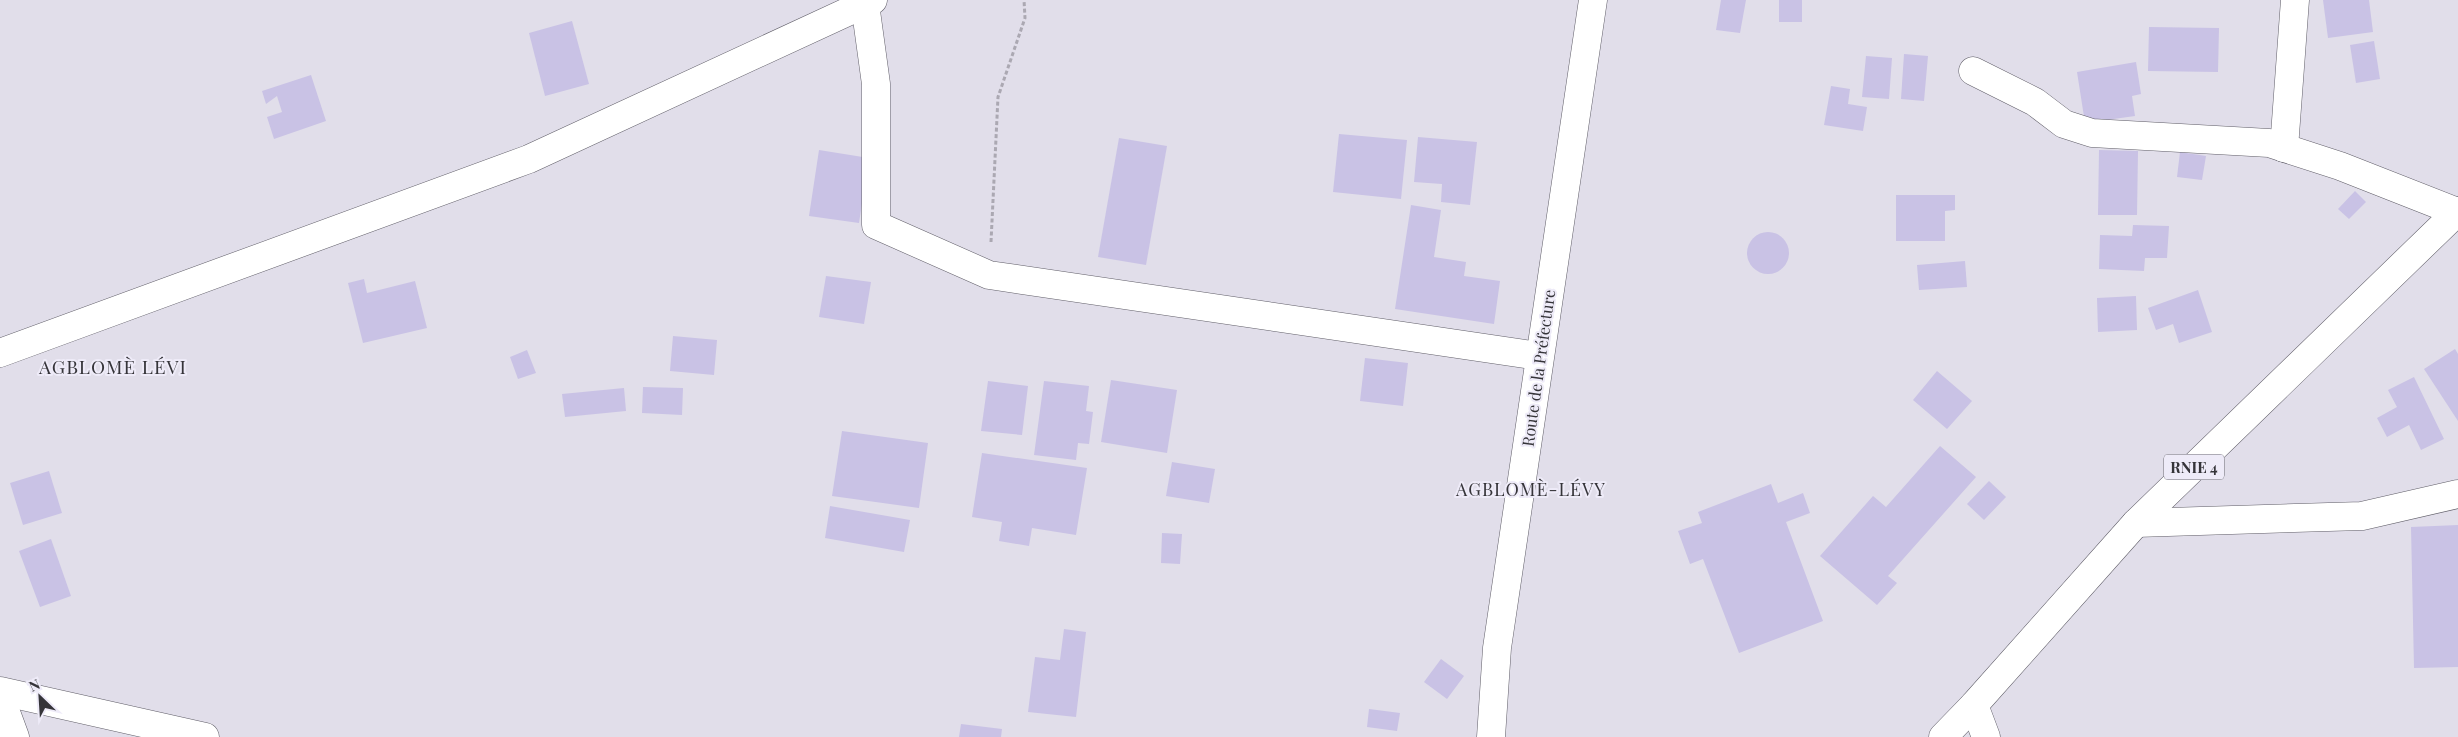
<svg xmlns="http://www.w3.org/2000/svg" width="2458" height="737" font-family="'Playfair Display',serif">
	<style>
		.building { fill: #c9c2e5 }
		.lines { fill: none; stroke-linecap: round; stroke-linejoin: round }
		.minor-casing { stroke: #605e68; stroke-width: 29 }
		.tertiary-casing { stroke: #605e68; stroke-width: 29 }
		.primary-casing { stroke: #605e68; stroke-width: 29 }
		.path { stroke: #aba8b2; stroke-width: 3; stroke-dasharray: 4 2.5; stroke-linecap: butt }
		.minor { stroke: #fff; stroke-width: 28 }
		.tertiary { stroke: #fff; stroke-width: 28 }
		.primary { stroke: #fff; stroke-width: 28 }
		.labels { text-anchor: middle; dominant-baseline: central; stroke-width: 4; stroke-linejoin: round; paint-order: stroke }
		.shield { fill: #eeebf8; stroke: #6c6b72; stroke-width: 1 }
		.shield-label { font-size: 15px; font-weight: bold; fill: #353439 }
		.street-label { font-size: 16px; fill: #353439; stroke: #eeebf8 }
		.neighbourhood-label { font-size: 18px; letter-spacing: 1px; fill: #353439; stroke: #eeebf8 }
		.quarter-label { font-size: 19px; letter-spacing: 1px; fill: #353439; stroke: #eeebf8 }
	</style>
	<rect width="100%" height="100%" fill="#e1deea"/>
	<g class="building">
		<path d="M1721,0H1746L1740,33L1716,30Z"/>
		<rect x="1779" y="0" width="23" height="22"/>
		<path d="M2323,0H2369L2373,32L2328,38Z"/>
		<path d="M572,21L589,84L545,96L529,33Z"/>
		<path d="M2149,27L2219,28L2218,72L2148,71Z"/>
		<path d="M2374,41L2380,79L2356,83L2350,45Z"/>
		<path d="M1904,54L1928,56L1924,101L1901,99Z"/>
		<path d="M1866,56L1892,58L1889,99L1862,97Z"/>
		<path d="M2136,62L2141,94L2132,96L2135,116L2085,123L2077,72Z"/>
		<path d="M311,75L326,121L274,139L267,117L282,112L277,96L266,104L262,91Z"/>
		<path d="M1831,86L1850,89L1848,104L1867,107L1863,131L1824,125Z"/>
		<path d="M1339,134L1407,140L1401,199L1333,192Z"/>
		<path d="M1418,137L1477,142L1470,205L1441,202L1442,184L1414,182Z"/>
		<path d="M1119,138L1167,146L1146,265L1098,257Z"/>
		<path d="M819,150L869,158L859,223L809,216Z"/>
		<path d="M2099,150L2138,151L2137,215H2098Z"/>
		<path d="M2180,152L2206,156L2202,180L2177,177Z"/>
		<path d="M2355,191L2366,202L2349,219L2338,209Z"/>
		<path d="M1896,195H1955V210L1945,211V241H1896Z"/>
		<path d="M1411,205L1441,210L1434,257L1466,262L1464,276L1500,281L1494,324L1395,309Z"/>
		<path d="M2133,225L2169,226L2167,258H2145L2144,271L2099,269L2100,235L2132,236Z"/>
		<circle cx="1768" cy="253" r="21"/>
		<path d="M1965,261L1967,287L1919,290L1917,265Z"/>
		<path d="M826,276L871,282L864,324L819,317Z"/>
		<path d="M364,279L367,293L415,281L427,328L363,343L348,283Z"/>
		<path d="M2198,290L2212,332L2179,343L2173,324L2156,330L2148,308Z"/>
		<path d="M2136,296L2137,330L2098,332L2097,298Z"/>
		<path d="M673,336L717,340L714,375L670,371Z"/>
		<path d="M2455,349L2458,354V421L2424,369Z"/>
		<path d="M527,350L536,373L518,379L510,357Z"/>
		<path d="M1365,358L1408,363L1403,406L1360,401Z"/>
		<path d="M1937,371L1972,401L1947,429L1913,400Z"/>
		<path d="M2414,377L2444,439L2421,450L2409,425L2387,437L2377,418L2397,407L2388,390Z"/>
		<path d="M1111,380L1177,390L1167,453L1101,442Z"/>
		<path d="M988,381L1028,386L1022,435L981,431Z"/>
		<path d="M1044,381L1089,386L1086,411L1093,412L1089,444L1078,443L1076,460L1034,455Z"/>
		<path d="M643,387L683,388L682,415L642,413Z"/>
		<path d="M624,388L626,411L565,417L562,394Z"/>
		<path d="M842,431L928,443L919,508L832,496Z"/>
		<path d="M1940,446L1976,477L1888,576L1897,583L1877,605L1820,556L1873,496L1886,507Z"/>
		<path d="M982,453L1087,468L1076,535L1032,528L1029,546L999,541L1002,522L972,517Z"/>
		<path d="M1172,462L1215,469L1209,503L1166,496Z"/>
		<path d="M49,471L62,513L23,525L10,483Z"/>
		<path d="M1989,481L2006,497L1984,520L1967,504Z"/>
		<path d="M1771,484L1778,503L1803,493L1810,513L1786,522L1823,621L1739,653L1703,559L1690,564L1678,531L1702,523L1698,512Z"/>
		<path d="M830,506L910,520L904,552L825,538Z"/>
		<path d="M2458,525V667L2414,668L2411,527Z"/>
		<path d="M1162,533L1182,534L1180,564L1161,563Z"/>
		<path d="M51,539L71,596L40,607L19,551Z"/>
		<path d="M1064,629L1086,632L1076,717L1028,712L1035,657L1060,660Z"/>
		<path d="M1441,659L1464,676L1447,699L1424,682Z"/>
		<path d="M1369,709L1400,713L1397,731L1367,727Z"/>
		<path d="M961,724L1002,729L1001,737H959Z"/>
	</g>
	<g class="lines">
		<defs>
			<g id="minor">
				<path d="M865,4L876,84V225L989,275L1539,356"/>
				<path d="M1973,71L2035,102L2064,124L2092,133L2269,143L2340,166L2457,212"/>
				<path d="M2284,148L2295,0"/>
				<path d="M0,353L529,159L873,0"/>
				<path d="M2136,523L2362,516L2458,494"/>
				<path d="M0,691L205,737"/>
				<path d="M0,696L15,737"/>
				<path d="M1974,705L1986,737"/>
			</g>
			<path id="tertiary" d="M1491,737L1497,648L1593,0"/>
			<path id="primary" d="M1943,737L1974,705L2136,523L2458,211"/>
		</defs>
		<use href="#minor" class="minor-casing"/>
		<use href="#tertiary" class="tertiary-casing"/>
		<use href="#primary" class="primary-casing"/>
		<path class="path" d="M991,242L998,97L1025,18L1024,0"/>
		<use href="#minor" class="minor"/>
		<use href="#tertiary" class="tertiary"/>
		<use href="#primary" class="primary"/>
	</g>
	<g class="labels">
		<rect class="shield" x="2164" y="454.5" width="60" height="25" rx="4"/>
		<g class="shield-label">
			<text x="2194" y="467">RNIE 4</text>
		</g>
		<g class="street-label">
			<text transform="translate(1538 368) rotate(-82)">Route de la Préfecture</text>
		</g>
		<g class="neighbourhood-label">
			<text x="1531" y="489">AGBLOMÈ-LÉVY</text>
		</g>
		<g class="quarter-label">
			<text x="113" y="366">AGBLOMÈ LÉVI</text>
		</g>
	</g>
	<g transform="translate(40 697) rotate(335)" stroke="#eeebf8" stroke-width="4" paint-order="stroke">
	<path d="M0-4L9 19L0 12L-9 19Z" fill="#353439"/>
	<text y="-8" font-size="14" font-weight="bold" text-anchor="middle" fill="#353439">N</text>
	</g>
</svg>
